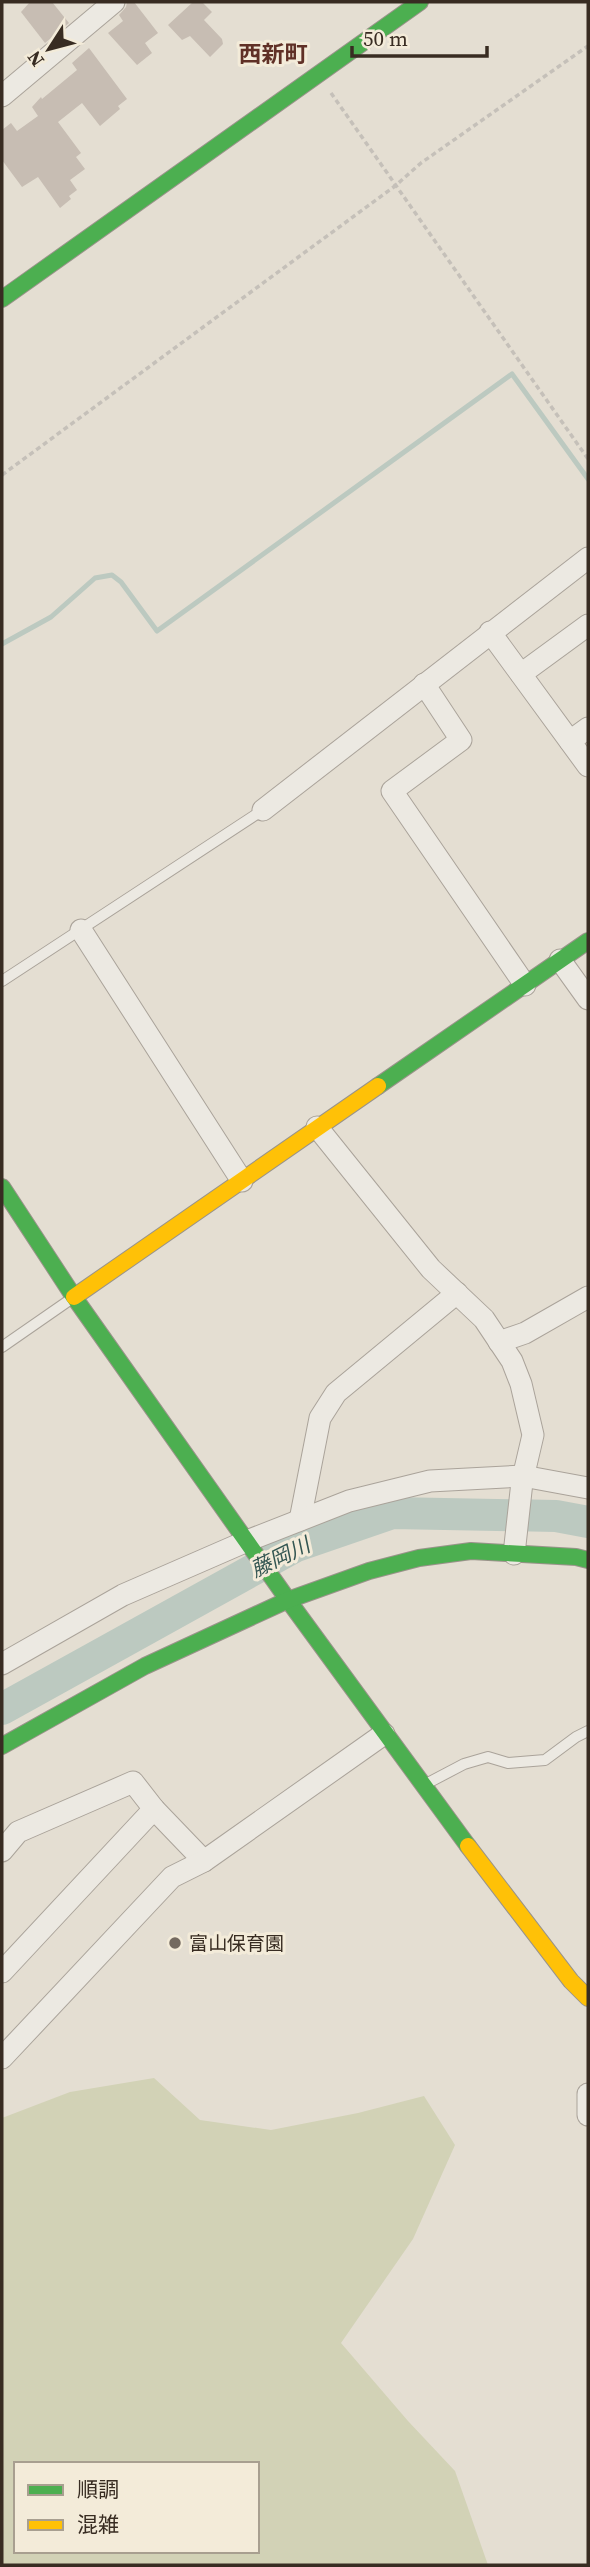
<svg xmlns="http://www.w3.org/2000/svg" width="590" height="2567" font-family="'Source Serif 4','Noto Sans JP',serif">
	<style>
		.green { fill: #d2d2b6; fill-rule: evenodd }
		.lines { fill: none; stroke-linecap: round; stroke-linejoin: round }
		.stream { stroke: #bcc9c0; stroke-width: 5 }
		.river { stroke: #bcc9c0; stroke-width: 32 }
		.building { fill: #c7bdb3 }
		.lane-casing { stroke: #aaa39a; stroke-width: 12 }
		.street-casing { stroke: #aaa39a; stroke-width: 23 }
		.fast-casing { stroke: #99938a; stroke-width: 18 }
		.slow-casing { stroke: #99938a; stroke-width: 18 }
		.path { stroke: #c5c0b9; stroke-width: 3.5; stroke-dasharray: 5 3.5; stroke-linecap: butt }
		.lane { stroke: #ece9e2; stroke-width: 10 }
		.street { stroke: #ece9e2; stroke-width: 21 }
		.fast { stroke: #4caf50; stroke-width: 16 }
		.slow { stroke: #ffc107; stroke-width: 16 }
		.poi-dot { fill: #746a60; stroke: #f3ebd9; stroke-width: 2.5 }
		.labels { text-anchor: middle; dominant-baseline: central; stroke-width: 6; stroke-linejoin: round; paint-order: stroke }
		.poi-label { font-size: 19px; fill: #382c22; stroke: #f3ebd9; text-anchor: start }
		.water-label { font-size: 21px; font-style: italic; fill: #335652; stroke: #f3ebd9 }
		.quarter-label { font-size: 23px; font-weight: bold; fill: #603026; stroke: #f3ebd9 }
	</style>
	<rect width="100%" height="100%" fill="#e4ded2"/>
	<path class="green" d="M154,2078L200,2120L271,2130L358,2113L424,2096L455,2145L413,2239L341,2343L408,2421L455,2471L488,2565H2V2118L70,2092ZM16,2464H257V2551H16Z"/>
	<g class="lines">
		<path class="stream" d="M2,644L51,617L95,578L112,575L121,582L157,631L512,374L588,479"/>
		<path class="river" d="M2,1709L296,1546L392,1513L556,1516L588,1522"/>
	</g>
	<g class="building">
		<path d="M30,2H52L69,23L45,43L21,12Z"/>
		<path d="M127,2H134L158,33L145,43L152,53L137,65L108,33L123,21L119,15L126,7Z"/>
		<path d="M193,2H202L212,12L204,20L222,39L223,44L210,57L190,36L182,40L168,25Z"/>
		<path d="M89,48L127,99L118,106L120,109L100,126L82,103L58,122L81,153L76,157L85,169L70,180L77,190L69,196L71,199L60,208L38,177L22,187L2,160V130L11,123L17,131L38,116L32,107L41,97L42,99L77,70L72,63Z"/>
	</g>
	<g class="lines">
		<defs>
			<g id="lane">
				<path d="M2,981L263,810"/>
				<path d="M2,1347L74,1297"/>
				<path d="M424,1785L464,1764L488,1757L508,1763L545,1760L576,1737L588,1731"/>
			</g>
			<g id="street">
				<path d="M2,96L114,2"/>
				<path d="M490,632L588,766"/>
				<path d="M521,674L588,625"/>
				<path d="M424,684L461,740L392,791L525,985"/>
				<path d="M570,741L588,728"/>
				<path d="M263,810L588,558"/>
				<path d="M81,930L242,1181"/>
				<path d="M560,960L588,999"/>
				<path d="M317,1127L431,1269L484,1319L512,1361L521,1384L533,1435L522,1482L514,1554"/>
				<path d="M499,1342L525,1333L588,1297"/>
				<path d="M300,1520L320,1418L336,1393L457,1293"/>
				<path d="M2,1664L123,1595L247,1541L349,1501L430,1481L523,1476L588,1488"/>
				<path d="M2,1851L18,1832L133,1782L154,1809L204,1861"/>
				<path d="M2,1972L154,1809"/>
				<path d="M2,2058L172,1877L204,1861L384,1734"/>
				<path d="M588,2094V2115"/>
			</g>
			<g id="fast">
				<path d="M2,299L420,2"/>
				<path d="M378,1086L588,941"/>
				<path d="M2,1187L74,1297L288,1600L468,1846"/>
				<path d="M2,1746L145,1666L288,1600L369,1571L419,1558L471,1551L576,1557L588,1560"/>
			</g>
			<g id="slow">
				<path d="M74,1297L378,1086"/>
				<path d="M468,1846L571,1981L588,1998"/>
			</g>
		</defs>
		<use href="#lane" class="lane-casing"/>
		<use href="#street" class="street-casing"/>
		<use href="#fast" class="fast-casing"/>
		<use href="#slow" class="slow-casing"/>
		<g class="path">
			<path d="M331,93L588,459"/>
			<path d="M2,475L395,186L421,163L588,46"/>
		</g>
		<use href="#lane" class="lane"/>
		<use href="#street" class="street"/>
		<use href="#fast" class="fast"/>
		<use href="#slow" class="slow"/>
	</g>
	<circle class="poi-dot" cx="175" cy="1943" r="7"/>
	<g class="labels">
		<g class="poi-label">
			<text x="189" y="1943">富山保育園</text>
		</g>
		<g class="water-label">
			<text transform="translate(280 1557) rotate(-26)">藤岡川</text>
		</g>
		<g class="quarter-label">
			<text x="273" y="54">西新町</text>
		</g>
	</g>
	<rect width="590" height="2567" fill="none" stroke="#382c22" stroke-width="7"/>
	<rect x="14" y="2462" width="245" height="91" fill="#f3ebd9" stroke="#a89f90" stroke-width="2"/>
	<rect x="28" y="2485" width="35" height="10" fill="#4caf50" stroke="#a89f90" stroke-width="2"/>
	<text x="77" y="2497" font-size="21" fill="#382c22">順調</text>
	<rect x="28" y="2520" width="35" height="10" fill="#ffc107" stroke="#a89f90" stroke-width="2"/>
	<text x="77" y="2532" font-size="21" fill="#382c22">混雑</text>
	<g transform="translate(49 49) rotate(234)" stroke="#f3ebd9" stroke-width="5" paint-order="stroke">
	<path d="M0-5L12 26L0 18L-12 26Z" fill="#382c22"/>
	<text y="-10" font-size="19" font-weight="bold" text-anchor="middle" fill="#382c22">N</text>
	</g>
	<path d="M352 46v10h135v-10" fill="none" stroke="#382c22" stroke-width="3.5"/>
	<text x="363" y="46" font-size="21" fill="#382c22" stroke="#f3ebd9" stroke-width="5" paint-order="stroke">50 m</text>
</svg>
